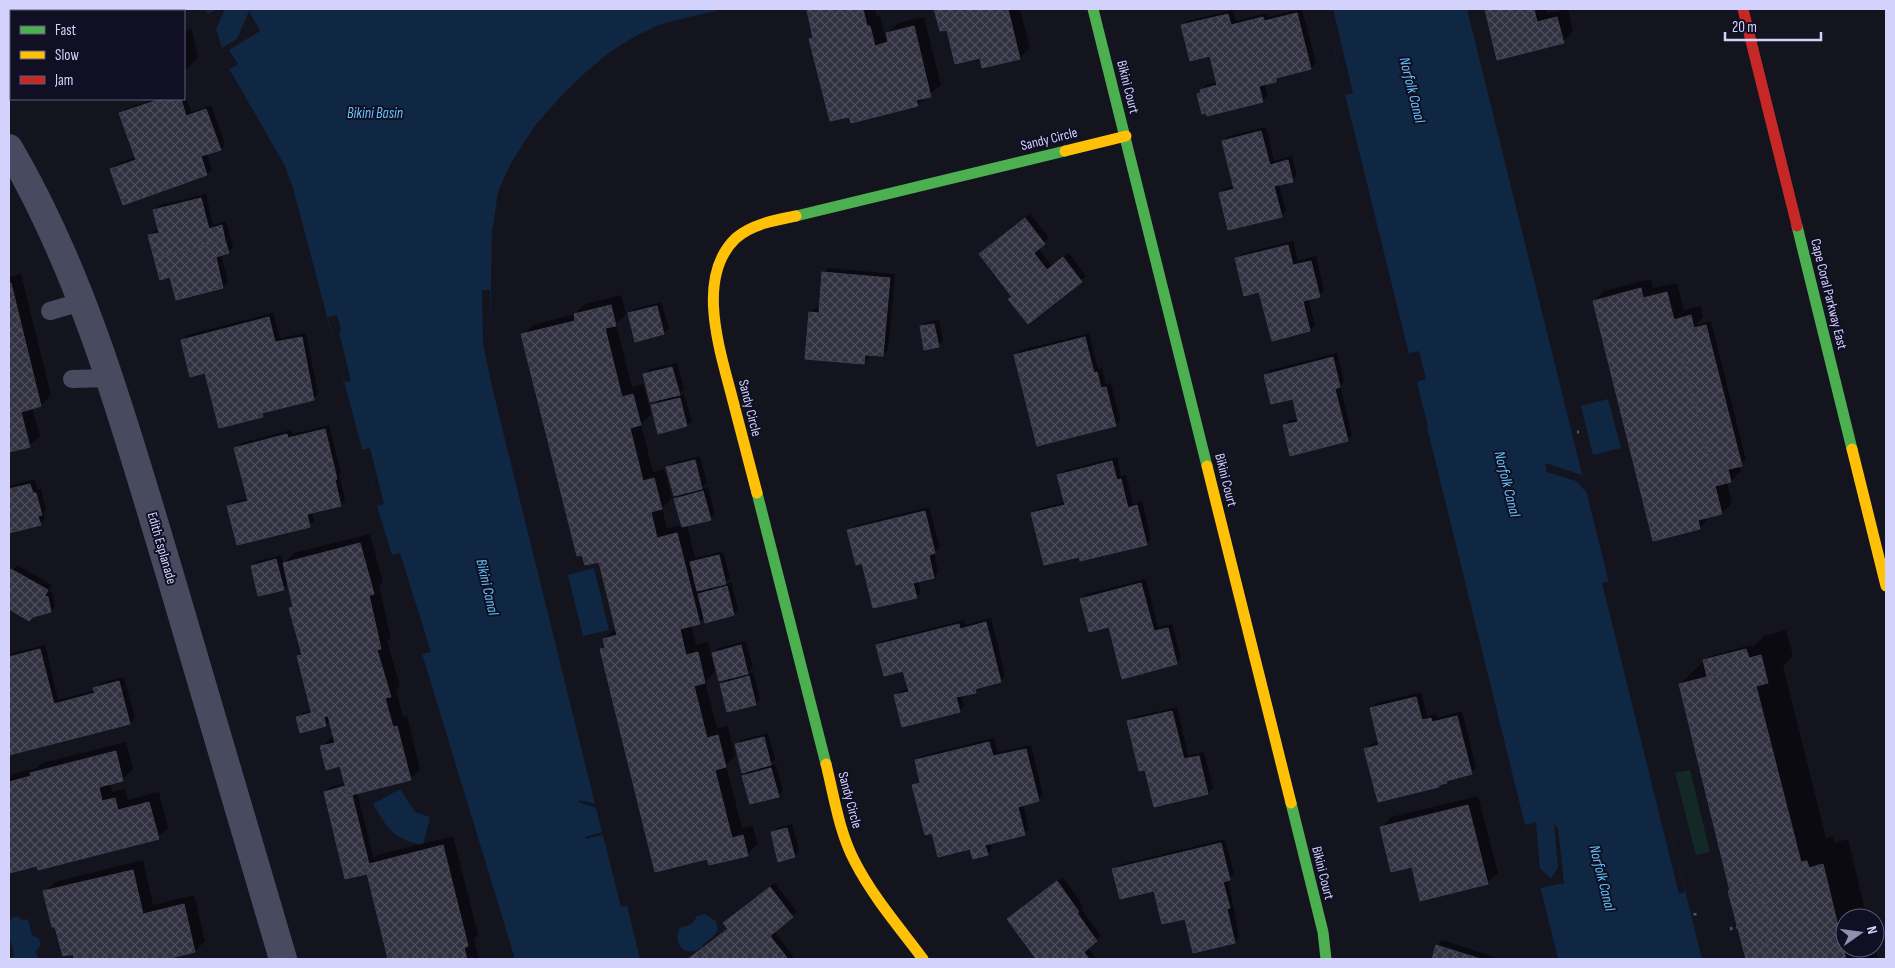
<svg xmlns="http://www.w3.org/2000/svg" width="1895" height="968" font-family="'Sofia Sans Condensed',sans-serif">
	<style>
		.grass { fill: #122928 }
		.water { fill: #0f2742 }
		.pier { fill: #14141e }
		.shadow { fill: #0007 }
		.building { fill: url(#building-cross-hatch); stroke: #3f3e51 }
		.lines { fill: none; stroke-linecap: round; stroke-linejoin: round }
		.path { stroke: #4a5965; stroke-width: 3; stroke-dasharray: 2.5 4; stroke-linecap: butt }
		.lane { stroke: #484a5f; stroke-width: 18 }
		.street { stroke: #484a5f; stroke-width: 28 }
		.fast { stroke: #4caf50; stroke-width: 11 }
		.slow { stroke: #ffc107; stroke-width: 11 }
		.jam { stroke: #c62828; stroke-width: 11 }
		.labels { text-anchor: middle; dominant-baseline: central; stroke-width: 4; stroke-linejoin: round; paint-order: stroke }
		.street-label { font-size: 14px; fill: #d3d2fd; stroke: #100f23 }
		.water-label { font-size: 15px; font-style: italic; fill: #64c2f9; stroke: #100f23 }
	</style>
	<defs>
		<pattern id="building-cross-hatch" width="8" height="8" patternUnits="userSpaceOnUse" patternTransform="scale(1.25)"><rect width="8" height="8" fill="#323140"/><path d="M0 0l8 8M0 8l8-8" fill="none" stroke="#4f4e5c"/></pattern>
	</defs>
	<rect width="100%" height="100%" fill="#14141e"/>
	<path class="grass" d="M1690,770L1710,852L1696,855L1675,773Z"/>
	<g class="water">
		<path d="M195,9H723L661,24L634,37L610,52L586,72L560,97L534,127L511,163L498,192L492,233L490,332L497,371L640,959H515L377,506L293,188L285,166Z"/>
		<path d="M1324,9H1467L1702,959H1558Z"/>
		<path d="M1608,399L1621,448L1593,455L1581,406Z"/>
		<path d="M594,568L609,630L583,636L568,575Z"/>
		<path d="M400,789L415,812L430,817L423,845C393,839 388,829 373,804Z"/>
		<path d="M704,914L716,921C721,934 713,936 705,943C700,947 705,946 699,949C684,958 672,942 680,928L692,924L697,916Z"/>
		<path d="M14,917H19L23,920L28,919L32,936L37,937C42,942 41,947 36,951L38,959H11L14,955L11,942L9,941V920Z"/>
	</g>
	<g class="pier">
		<path d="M192,9H205L208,14L217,9H225L216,29L222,48L237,39L249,11L260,31L229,50L238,64L230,69L201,20L199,21Z"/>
		<path d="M1324,9H1333L1353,93L1345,95L1334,47H1331Z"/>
		<path d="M482,290H490V332L497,371L580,709L582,708L593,753L591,754L628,905L621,907L603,835L585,839V837L602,832L596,808L579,802V800L595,804L493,391L483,343Z"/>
		<path d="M337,315L341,331L339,332L351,381L345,382L330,333H332L328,317Z"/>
		<path d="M1419,351L1426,379L1417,382L1428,427L1426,428L1407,354Z"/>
		<path d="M370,448L384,504L377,506L370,477H367L360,450Z"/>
		<path d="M1545,463L1582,475L1587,493L1576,481L1547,472Z"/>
		<path d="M400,553L431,652L422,654L392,555Z"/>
		<path d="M1609,581L1685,892L1679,894L1602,583Z"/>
		<path d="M1536,822L1540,869L1551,878L1558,867L1554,824L1558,829L1564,883L1540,888L1525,825Z"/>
	</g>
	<g class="shadow">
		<path d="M15,9H150V11H14Z"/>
		<path d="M810,9H875L877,17L880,16L885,36L888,35V33L898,23L924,17L941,85L917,105L811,40L814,36L808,10Z"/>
		<path d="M936,9H1020L1030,48L1020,58L980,56L948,28L941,30Z"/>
		<path d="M1302,9L1316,63L1311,68L1280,76L1276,80L1264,83L1268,96L1263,101L1199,95L1206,85L1218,82L1211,55L1182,26L1187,21L1233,10L1236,21L1267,13L1268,17Z"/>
		<path d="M1486,9H1546L1547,13L1568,9L1573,31L1563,42L1498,58Z"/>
		<path d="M192,29L198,58L188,68L184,69V31Z"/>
		<path d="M184,90L191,112L211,105L225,144L220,149L206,153L212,169L207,174L111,169L116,164L136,157L121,114L125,109L155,99H184Z"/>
		<path d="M1266,127L1274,161L1292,156L1297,176L1292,180L1279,184L1286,211L1281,216L1220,193L1225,188L1235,186L1224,141L1228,136Z"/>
		<path d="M206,194L213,225L226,221L233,247L228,252L221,254L228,282L223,287L171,276L149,236L154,231L159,230L154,210L159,205Z"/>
		<path d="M1030,214L1049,238L1038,248L1052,266L1069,253L1086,276L1028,322L1010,299L1013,296L985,249Z"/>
		<path d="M1293,241L1298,261L1316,256L1324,291L1319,295L1308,298L1315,325L1310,330L1272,339L1260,291L1236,259L1241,254Z"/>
		<path d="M828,268L895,274L888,350L883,355L869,354V358L864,363L810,312L815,308H821L823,273Z"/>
		<path d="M21,274L51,395L41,405L32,407L40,436L29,446L9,451V277Z"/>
		<path d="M1651,279L1653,288L1677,283L1684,310L1701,306L1703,317L1695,325L1711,321L1746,460L1739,465L1741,471L1731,481L1727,482L1732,503L1722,513L1710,516L1700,528L1654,540L1594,301L1604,291Z"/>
		<path d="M621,295L626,314L616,324L632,387L643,384L651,414L641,424L653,472L664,469L672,498L662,508L667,528L682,525L676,499L682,492L667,467L672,463L700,456L707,483L700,489L708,487L715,514L710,519L687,525L695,558L723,551L730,578L724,584L731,582L738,609L733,614L705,617L699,623L691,625L696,645L708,642L715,672L705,682L717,728L728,726L735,756L726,765L742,828L753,826L757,844L747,855L710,864L601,650L606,645L604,639L616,628L599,560L523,335L533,325L575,314L585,304Z"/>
		<path d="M661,302L669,328L664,333L630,314L634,309Z"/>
		<path d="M273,313L280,338L306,333L318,394L313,399L267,411L262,416L206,371L182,340L187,335Z"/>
		<path d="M939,320L943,341L938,346L921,327L926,322Z"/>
		<path d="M1089,333L1098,369L1102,368L1106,384L1111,383L1120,420L1116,425L1016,355L1021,350Z"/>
		<path d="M1337,353L1344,381L1340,386L1352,435L1347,440L1284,426L1289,421L1298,419L1294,398L1265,375L1270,370Z"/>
		<path d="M677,363L684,389L677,396L684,394L692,421L687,425L652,406L659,399L645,374L650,369Z"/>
		<path d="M329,425L341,473L339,475L345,500L341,505L312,512L314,521L309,525L228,506L233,502L248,498L236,448L241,443L291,430L293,434Z"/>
		<path d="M1117,457L1121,476L1126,475L1133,504L1142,501L1151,539L1146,544L1080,555L1032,513L1037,509L1066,502L1059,476L1063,471Z"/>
		<path d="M35,479L37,489H41L46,510L43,512L45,519L40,524L9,532V486Z"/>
		<path d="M929,507L940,547L934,552L938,572L934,577L918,581L921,592L916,597L863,562L849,530L854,526Z"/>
		<path d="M370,534L383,582L379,586L391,638L387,641L400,686L396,690L403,717L407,716L420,769L410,779L357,792L374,859L377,855L453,836L478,935L474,939L479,959H387L389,957L368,871L367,873L325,792L330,787L346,783L341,765L321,747L332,737L335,736L330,720L325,725L298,718L302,713L312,710L298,656L302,652L291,608L294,604L289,583L283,589L252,566L257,561L281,555L283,564L294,553Z"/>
		<path d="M17,565L52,585L49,590L52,593L55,606L51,611L33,615L29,620L9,607V574Z"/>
		<path d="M1146,579L1158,627L1172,624L1181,658L1176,663L1110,626L1081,599L1086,594Z"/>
		<path d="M991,618L1005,676L1001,681L981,686L975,691L961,695L964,706L959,711L896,695L901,691L909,688L904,669L877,646L882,641L964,620L965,625Z"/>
		<path d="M1786,630L1793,656L1783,666L1826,838L1833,836L1834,843L1848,839L1867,918H1845V948H1875L1878,959H1747L1680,684L1709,656L1751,645L1752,647H1753L1764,636Z"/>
		<path d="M746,641L753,668L746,674L753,672L760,699L756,704L721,684L728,678L714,653L718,648Z"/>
		<path d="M45,645L58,700L95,690V688L100,683L124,677L135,718L130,723L9,754V654Z"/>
		<path d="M1421,692L1427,716L1436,714L1437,718L1462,711L1476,768L1471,773L1449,779L1438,785L1379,800L1366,749L1371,744L1379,742L1372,708L1376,703Z"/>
		<path d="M1177,707L1188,755L1204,752L1213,788L1208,793L1155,806L1146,768L1129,722L1134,717Z"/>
		<path d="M768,733L775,759L769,766L776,764L783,791L778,796L744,776L750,770L736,745L741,740Z"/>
		<path d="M994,738L998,752L1031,745L1043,795L1038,800L1023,804L1029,829L1024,834L990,842L992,849L987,854L933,832L913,786L921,780L916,760L921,756Z"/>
		<path d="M126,742L133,769L123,779L110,783L112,792L125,789L128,800L159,792L168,828L158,838L9,872V775L37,768L42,763Z"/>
		<path d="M1478,796L1498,873L1487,883L1412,865L1381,828L1391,817Z"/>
		<path d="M792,824L799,851L794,856L772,832L777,828Z"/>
		<path d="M1225,839L1234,874L1228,879L1239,937L1234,942L1186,917L1155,889L1114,869L1119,865Z"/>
		<path d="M143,860L153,905L194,895L205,941L195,951L161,959H82L45,892L55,882Z"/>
		<path d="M1063,877L1083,906L1081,908L1101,936L1088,947L1097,959H1037L1013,915Z"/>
		<path d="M775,883L797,912L774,931L795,959H690L729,929V918Z"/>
		<path d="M1442,940L1500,959H1433L1437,945Z"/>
	</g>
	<g class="building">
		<path d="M13,9H141L139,11H13Z"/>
		<path d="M812,9H863L867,26H870L875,46L888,42L886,33L914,26L931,97L916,100L918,106L851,123L849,117L830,121L809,39L813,38L807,10Z"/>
		<path d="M934,9H1008L1020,59L982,68L980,58L955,64L947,30L940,31Z"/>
		<path d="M1485,9H1534L1537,22L1557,17L1564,43L1497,60Z"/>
		<path d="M1297,13L1311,69L1276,78V82L1259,86L1263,102L1207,116L1206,113L1202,114L1197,94L1201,93L1200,90L1217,85L1210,56L1190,61L1181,25L1228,14L1231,25L1263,17L1264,21Z"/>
		<path d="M161,99H181L186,116L206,109L221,150L201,156L207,175L123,205L110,169L136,160L119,113Z"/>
		<path d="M1261,131L1270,165L1288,160L1293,182L1274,186L1282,217L1228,230L1219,193L1234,189L1222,141Z"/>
		<path d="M201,198L209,229L222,225L225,240L154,258L148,235L159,233L153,210Z"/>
		<path d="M1025,218L1045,244L1034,253L1047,270L1063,257L1082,282L1028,324L1008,299L1012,297L979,254Z"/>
		<path d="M225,240L229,253L216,257L223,288L176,300L170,277L160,280L154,258Z"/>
		<path d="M1288,245L1293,265L1311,261L1320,297L1303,301L1310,331L1272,341L1259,292L1244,296L1235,258Z"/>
		<path d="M822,272L890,278L883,356L865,355L864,364L805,359L809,312L819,313Z"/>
		<path d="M9,283H11L41,406L21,412L30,447L9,452Z"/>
		<path d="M1641,288L1643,298L1667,292L1674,320L1691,315L1694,328L1677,332L1712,473L1728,469L1731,482L1715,486L1722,514L1698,520L1700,529L1653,541L1593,301Z"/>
		<path d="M611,305L616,326L605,328L622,397L633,394L641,425L630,428L643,481L654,478L662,509L651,512L657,538L677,533L700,624L680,629L686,655L698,652L705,683L694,686L707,738L718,735L726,767L715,770L732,838L743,835L748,856L709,865L707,859L655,872L600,649L605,648L603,639L617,635L599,562L585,565L582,555L577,556L521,334L575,321L574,314Z"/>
		<path d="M657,306L664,334L635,342L628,313Z"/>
		<path d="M269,317L275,342L302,337L314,400L262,413L263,417L219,428L205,373L190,377L181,340Z"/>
		<path d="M934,324L939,347L924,350L920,326Z"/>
		<path d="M1706,325L1742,466L1712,473L1677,332Z"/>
		<path d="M1085,337L1094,373L1097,372L1101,388L1106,387L1116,426L1037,446L1014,355Z"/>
		<path d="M1333,357L1340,387L1335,389L1348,441L1290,456L1283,425L1298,422L1293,399L1271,404L1264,375Z"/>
		<path d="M672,367L680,395L650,402L643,374Z"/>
		<path d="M680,398L687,426L658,434L651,405Z"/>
		<path d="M325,429L337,479L335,480L341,506L307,514L310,527L237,545L227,506L248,501L234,448L287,434L288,438Z"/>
		<path d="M695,460L702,489L674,496L666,467Z"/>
		<path d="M1112,461L1117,480L1121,479L1128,508L1137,505L1147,545L1080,561L1079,557L1044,565L1031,513L1065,505L1057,475Z"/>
		<path d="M30,484L33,493H36L42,515L38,516L41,525L9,533V489Z"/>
		<path d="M703,491L711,520L682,527L674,499Z"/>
		<path d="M925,511L935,553L929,555L934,578L913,583L917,598L873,608L862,563L856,565L847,530Z"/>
		<path d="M360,543L374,594L369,595L381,649L377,650L391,697L385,698L393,727L397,726L411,780L348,796L340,766L326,770L320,746L335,743L328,716L313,719L297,656L302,655L289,608L293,607L283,563Z"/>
		<path d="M719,555L726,584L697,591L690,562Z"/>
		<path d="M276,559L284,590L258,596L251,566Z"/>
		<path d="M11,569L48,590L45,596L48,597L51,612L33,617L29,621L9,609V572Z"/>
		<path d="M1141,583L1154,631L1168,628L1177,664L1122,679L1109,627L1089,632L1080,599Z"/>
		<path d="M727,586L734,615L705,623L698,594Z"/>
		<path d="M986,622L1001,682L975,689L976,693L956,697L960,712L902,727L894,695L909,692L903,671L884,676L876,645L959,624L960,629Z"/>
		<path d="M741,645L748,674L719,681L712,653Z"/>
		<path d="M40,649L54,704L95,693L93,688L119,681L130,724L9,755V657Z"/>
		<path d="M1746,649L1749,658L1737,661L1739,669L1707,677L1703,660Z"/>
		<path d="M1761,655L1768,683L1756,686L1801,862L1807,861L1809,868L1823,864L1846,959H1771L1766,939L1773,937L1760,883L1730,891L1679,684L1739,669L1737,661Z"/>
		<path d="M749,676L756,705L727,712L720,684Z"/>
		<path d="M1416,697L1422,720L1431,718L1432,722L1457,716L1472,774L1446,781L1447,783L1438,785L1439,787L1378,802L1364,749L1379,745L1370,708Z"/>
		<path d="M1172,711L1184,759L1199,756L1208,794L1154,807L1145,770L1139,771L1127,721Z"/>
		<path d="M311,713L313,719L324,717L326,726L300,733L296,717Z"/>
		<path d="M764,737L771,765L742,773L735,744Z"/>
		<path d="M989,742L993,756L1026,749L1039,801L1018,807L1025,835L985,845L988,855L973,859L970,849L938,857L932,833L925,835L912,785L920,783L915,760Z"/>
		<path d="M116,751L123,781L99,787L102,801L115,798L118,810L149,802L159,839L38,870L37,866L9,873V782L31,776L30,773Z"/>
		<path d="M771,768L779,797L750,804L742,776Z"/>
		<path d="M345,786L348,796L352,795L369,864L365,865L367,874L345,879L324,792Z"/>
		<path d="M1468,805L1488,884L1420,901L1412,867L1391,872L1380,827Z"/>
		<path d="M787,828L795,857L778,862L771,832Z"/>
		<path d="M1221,843L1230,880L1223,882L1230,908L1227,909L1235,943L1193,953L1185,919L1162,924L1154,891L1120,899L1112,869Z"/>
		<path d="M443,845L468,946L464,948L467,959H388L365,865Z"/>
		<path d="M133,870L143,914L184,904L195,952L166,959H81V957L74,959L73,954L63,956L55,927H52L43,891Z"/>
		<path d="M1057,881L1079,912L1077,913L1097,941L1084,952L1089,959H1036L1007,919Z"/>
		<path d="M1760,883L1773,937L1766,939L1771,959H1746L1728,891Z"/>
		<path d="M770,887L793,917L770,936L788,959H688L728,929L723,923Z"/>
		<path d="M1436,945L1481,959H1432Z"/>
	</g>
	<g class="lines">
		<g class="path">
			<path d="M1577,432H1579"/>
			<path d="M1695,913V917"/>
			<path d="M1730,929L1737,927"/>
		</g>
		<g class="lane">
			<path d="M50,311L81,302"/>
			<path d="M72,379L109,378"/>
		</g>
		<path class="street" d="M9,148C85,277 127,432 170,575C207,703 245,831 283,959"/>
		<g class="fast">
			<path d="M1093,9L1207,466"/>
			<path d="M796,216L1065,151"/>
			<path d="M1797,226L1852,449"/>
			<path d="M757,493L826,764"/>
			<path d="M1291,803L1323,932L1326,959"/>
		</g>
		<g class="slow">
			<path d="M1065,151L1126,136"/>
			<path d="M1852,449L1886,586"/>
			<path d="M1207,466L1291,803"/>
			<path d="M757,493C749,462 741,432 733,401C721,353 694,278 736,238C752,224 776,220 796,216"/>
			<path d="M826,764C834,796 839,832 855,862C873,897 900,928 923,959"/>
		</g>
		<path class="jam" d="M1743,9L1797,226"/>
	</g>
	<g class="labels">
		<g class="street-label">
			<text transform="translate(1128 87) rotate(76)">Bikini Court</text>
			<text transform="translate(1049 139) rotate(-14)">Sandy Circle</text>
			<text transform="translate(1829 294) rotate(76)">Cape Coral Parkway East</text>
			<text transform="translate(750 408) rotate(76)">Sandy Circle</text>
			<text transform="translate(1226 480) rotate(76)">Bikini Court</text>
			<text transform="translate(162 548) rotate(74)">Edith Esplanade</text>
			<text transform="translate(850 800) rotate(75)">Sandy Circle</text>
			<text transform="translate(1323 873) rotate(76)">Bikini Court</text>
		</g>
		<g class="water-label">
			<text transform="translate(1412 90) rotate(76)">Norfolk Canal</text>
			<text x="375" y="113">Bikini Basin</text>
			<text transform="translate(1507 484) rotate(76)">Norfolk Canal</text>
			<text transform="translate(487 587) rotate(77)">Bikini Canal</text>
			<text transform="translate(1602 878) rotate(76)">Norfolk Canal</text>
		</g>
	</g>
	<rect width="1895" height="968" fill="none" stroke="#d3d2fd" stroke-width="20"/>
	<rect x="10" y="10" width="175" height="90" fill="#100f23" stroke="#5e5d7a"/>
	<rect x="20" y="26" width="25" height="8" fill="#4caf50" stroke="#5e5d7a"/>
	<text x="55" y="35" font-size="15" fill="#d3d2fd">Fast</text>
	<rect x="20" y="51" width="25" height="8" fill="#ffc107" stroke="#5e5d7a"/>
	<text x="55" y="60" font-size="15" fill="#d3d2fd">Slow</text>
	<rect x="20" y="76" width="25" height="8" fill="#c62828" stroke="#5e5d7a"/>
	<text x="55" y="85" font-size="15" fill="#d3d2fd">Jam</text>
	<g transform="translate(1860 933) rotate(76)"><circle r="24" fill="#100f23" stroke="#5e5d7a"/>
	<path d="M0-4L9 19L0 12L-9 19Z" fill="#9090af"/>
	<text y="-8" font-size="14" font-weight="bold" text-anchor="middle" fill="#d3d2fd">N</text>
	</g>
	<path d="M1725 32v8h96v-8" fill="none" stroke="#d3d2fd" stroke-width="2.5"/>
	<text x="1732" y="32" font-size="15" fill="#d3d2fd" stroke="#100f23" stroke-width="4" paint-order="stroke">20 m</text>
</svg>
